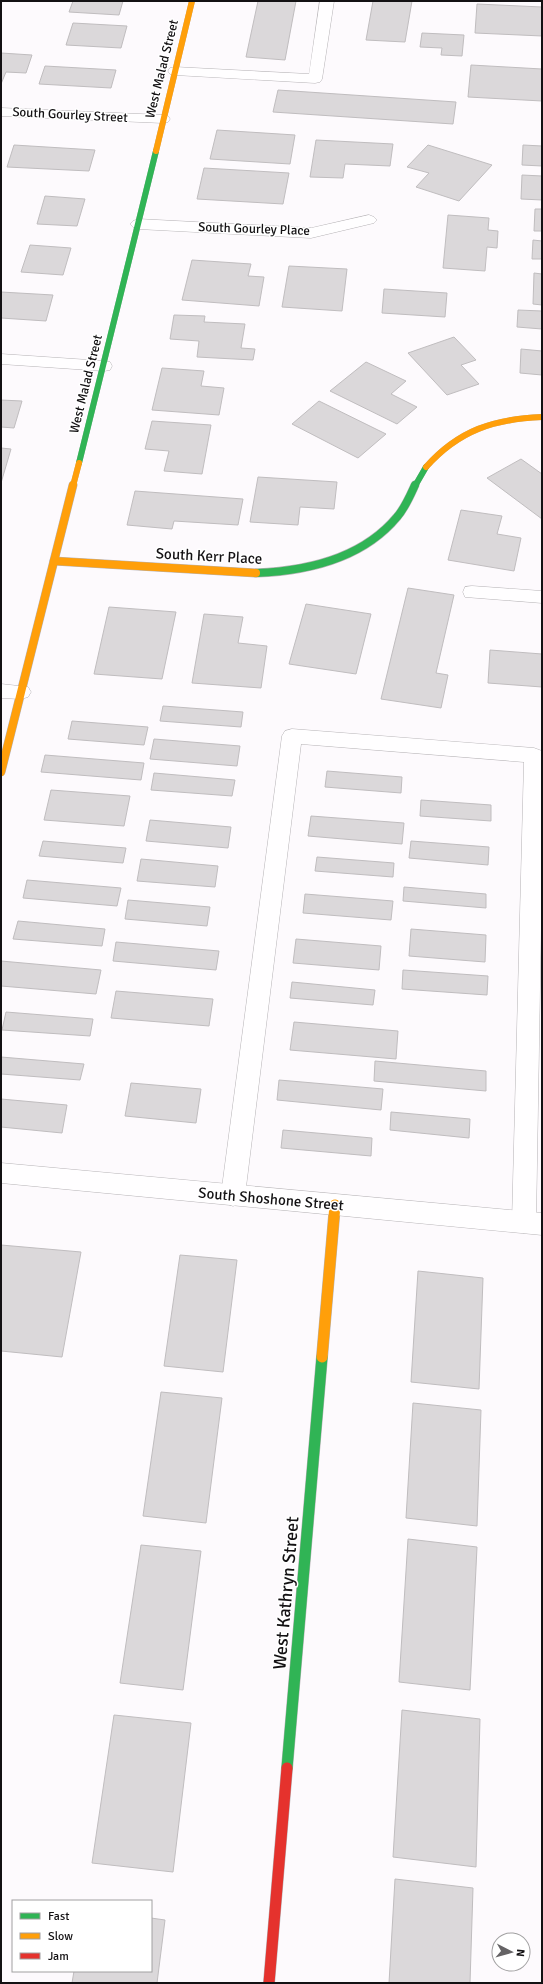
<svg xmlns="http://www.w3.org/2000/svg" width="543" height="1984" font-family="Signika,sans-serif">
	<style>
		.building { fill: #dbd8da; stroke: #c0bdbf }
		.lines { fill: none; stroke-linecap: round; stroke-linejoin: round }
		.lane-casing { stroke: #b6b3b6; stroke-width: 1 }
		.street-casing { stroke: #b6b3b6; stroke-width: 1 }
		.fast-far2-casing { stroke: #b6b3b6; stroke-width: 6 }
		.fast-far1-casing { stroke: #b6b3b6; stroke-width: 9 }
		.fast-casing { stroke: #b6b3b6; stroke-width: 12 }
		.slow-far2-casing { stroke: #b6b3b6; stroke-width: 6 }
		.slow-far1-casing { stroke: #b6b3b6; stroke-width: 9 }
		.slow-casing { stroke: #b6b3b6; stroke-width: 12 }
		.jam-casing { stroke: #b6b3b6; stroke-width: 12 }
		.lane { fill: #fffeff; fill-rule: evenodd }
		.street { fill: #fffeff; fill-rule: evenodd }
		.fast-far2 { stroke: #30b455; stroke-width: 6 }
		.fast-far1 { stroke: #30b455; stroke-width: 8 }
		.fast { stroke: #30b455; stroke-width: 11 }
		.slow-far2 { stroke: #ff9f0a; stroke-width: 6 }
		.slow-far1 { stroke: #ff9f0a; stroke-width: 8 }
		.slow { stroke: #ff9f0a; stroke-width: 11 }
		.jam { stroke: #e5322d; stroke-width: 11 }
		.labels { text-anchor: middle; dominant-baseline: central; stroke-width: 3; stroke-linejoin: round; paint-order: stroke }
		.far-street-label { font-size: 13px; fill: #131113; stroke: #fff }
		.street-label { font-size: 15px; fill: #131113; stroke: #fff }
		.near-street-label { font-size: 18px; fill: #131113; stroke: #fff }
	</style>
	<rect width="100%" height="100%" fill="#fdfafd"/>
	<g class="building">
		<path d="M73,1H123L119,15L69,12Z"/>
		<path d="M258,1H296L285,60L246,57Z"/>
		<path d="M373,1H412L405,42L366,40Z"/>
		<path d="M477,4L542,7V36L475,33Z"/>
		<path d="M73,23L127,26L121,48L66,45Z"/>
		<path d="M422,33L464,35L462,56L441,55L442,48L420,47Z"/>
		<path d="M1,53L32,55L26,73L6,72L1,84Z"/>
		<path d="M471,65L542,69V101L468,97Z"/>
		<path d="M45,66L116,70L111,88L39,84Z"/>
		<path d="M278,90L456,102L453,124L273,112Z"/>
		<path d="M217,130L295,135L290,164L210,159Z"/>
		<path d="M316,140L393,144L390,166L345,164L343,178L310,177Z"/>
		<path d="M14,145L95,150L89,171L7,167Z"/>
		<path d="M428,145L492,165L459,201L416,187L429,173L407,167Z"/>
		<path d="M523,145L542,146V166L522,165Z"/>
		<path d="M204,168L289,173L283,204L197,199Z"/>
		<path d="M522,175L542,176V200L521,199Z"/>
		<path d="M45,196L85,199L77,226L37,224Z"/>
		<path d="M535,209H542V231H534Z"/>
		<path d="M448,215L489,218L488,230L498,231L497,248L487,247L485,271L443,268Z"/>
		<path d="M533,240L542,241V259H532Z"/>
		<path d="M30,245L71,248L63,275L21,272Z"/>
		<path d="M192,260L251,264L248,276L264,277L259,306L182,300Z"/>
		<path d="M289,266L347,269L342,311L282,307Z"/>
		<path d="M534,273L542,274V305L533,304Z"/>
		<path d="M384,289L447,293L445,317L382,313Z"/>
		<path d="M1,292L53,295L46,321L1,318Z"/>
		<path d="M518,310L542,311V329L517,327Z"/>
		<path d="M174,315L205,316L204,322L245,324L241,348L255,349L253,360L197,357L199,341L170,339Z"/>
		<path d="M454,337L476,360L461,365L479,384L447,395L408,353Z"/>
		<path d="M521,349L542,351V375L520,373Z"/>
		<path d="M366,362L406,381L391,394L417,407L397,424L330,391Z"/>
		<path d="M162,368L204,371L201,386L224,388L219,415L152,410Z"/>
		<path d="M1,400L22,401L14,428L1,427Z"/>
		<path d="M319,401L386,434L358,458L292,424Z"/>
		<path d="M152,421L211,425L202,474L164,471L169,451L145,449Z"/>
		<path d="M1,448L11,449L1,483Z"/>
		<path d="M521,459L542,474V519L487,478Z"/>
		<path d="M258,477L337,482L334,509L300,507L298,525L250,522Z"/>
		<path d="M135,491L243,499L238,525L174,521L172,529L127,525Z"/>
		<path d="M461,510L502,516L497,534L521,538L514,571L448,560Z"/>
		<path d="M408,588L454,595L436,673L448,675L441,708L381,699Z"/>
		<path d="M306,604L371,614L356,674L289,664Z"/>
		<path d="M109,607L176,612L162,679L94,674Z"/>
		<path d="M204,614L243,617L238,643L267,646L261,688L192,683Z"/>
		<path d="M490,650L542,654V687L488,683Z"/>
		<path d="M163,706L243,712L241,727L160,721Z"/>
		<path d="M72,721L148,727L144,745L68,739Z"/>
		<path d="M154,739L240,746L237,766L150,759Z"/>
		<path d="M45,755L144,763L141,780L41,772Z"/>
		<path d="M327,771L402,777L401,793L325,787Z"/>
		<path d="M154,773L235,780L232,796L151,790Z"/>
		<path d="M51,790L130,796L124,826L44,820Z"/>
		<path d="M421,800L491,805V821L420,816Z"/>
		<path d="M311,816L404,823L402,844L308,836Z"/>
		<path d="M150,820L231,827L228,848L146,841Z"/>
		<path d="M43,841L126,848L123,863L39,856Z"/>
		<path d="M411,841L489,847L488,865L409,858Z"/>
		<path d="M317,857L394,863L393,877L315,871Z"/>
		<path d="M141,859L218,866L215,887L137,881Z"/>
		<path d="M27,880L121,888L117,906L23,898Z"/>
		<path d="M404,887L486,894V908L403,901Z"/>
		<path d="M305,894L393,901L391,920L303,913Z"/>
		<path d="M128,900L210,907L207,926L125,919Z"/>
		<path d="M18,921L105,929L102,946L13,939Z"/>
		<path d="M411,929L486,935L485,962L409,956Z"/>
		<path d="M296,939L381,946L379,970L293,963Z"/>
		<path d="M116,942L219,951L216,970L113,961Z"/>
		<path d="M1,961L101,970L96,994L1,986Z"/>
		<path d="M403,970L488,976L487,995L402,989Z"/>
		<path d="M292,982L375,990L373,1005L290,998Z"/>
		<path d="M116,991L213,999L209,1026L111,1018Z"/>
		<path d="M6,1012L93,1019L90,1036L2,1030Z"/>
		<path d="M294,1022L398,1031L396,1059L290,1050Z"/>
		<path d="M1,1057L84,1064L80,1080L1,1074Z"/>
		<path d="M375,1061L486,1071V1091L374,1081Z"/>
		<path d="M279,1080L383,1089L381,1110L277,1100Z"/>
		<path d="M131,1083L201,1089L196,1123L125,1116Z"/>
		<path d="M1,1099L67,1105L62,1133L1,1127Z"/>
		<path d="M391,1112L470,1119L469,1138L390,1130Z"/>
		<path d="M283,1130L372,1138L371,1156L281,1148Z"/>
		<path d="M1,1245L81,1252L62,1357L1,1351Z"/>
		<path d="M180,1255L237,1260L223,1372L164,1366Z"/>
		<path d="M418,1271L483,1278L479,1389L411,1382Z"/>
		<path d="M161,1392L222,1398L206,1523L143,1516Z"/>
		<path d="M413,1403L481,1410L477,1526L406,1518Z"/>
		<path d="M408,1539L477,1547L470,1690L399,1682Z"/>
		<path d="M141,1545L201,1551L183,1690L120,1683Z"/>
		<path d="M402,1710L480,1719L476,1867L393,1857Z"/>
		<path d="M114,1715L191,1723L173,1872L92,1863Z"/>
		<path d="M395,1879L473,1888L470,1983H389Z"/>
		<path d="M151,1918L165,1920L157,1983H72L74,1971H151Z"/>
	</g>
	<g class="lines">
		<defs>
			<g id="lane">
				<path d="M320,1H334L322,79L320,82L315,83L175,75L170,74L168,71L170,68L175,67L309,74Z"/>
				<path d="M472,586L542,591V603L465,597L463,592L465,587Z"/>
				<path d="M292,729L534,748L542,751V870L536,1222L532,1230L524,1233L516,1230L512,1222L524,762L301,744L245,1195L241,1203L233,1206L225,1203L221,1195L282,736L285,731Z"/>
			</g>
			<g id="street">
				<path d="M1,108L163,115L168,116L170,119L168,122L163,123L1,116Z"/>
				<path d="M369,215L374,217L377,220L374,223L311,238L138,229L133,227L130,224L133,221L138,219L311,228Z"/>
				<path d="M1,354L104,361L110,362L112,366L110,370L104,371L1,364Z"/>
				<path d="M1,684L28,687L31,692L28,697L21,699L1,698Z"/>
				<path d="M1,1163L542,1213V1235L1,1183Z"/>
			</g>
			<g id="fast-far2">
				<path d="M79,463L156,151"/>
				<path d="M415,486L426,467"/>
			</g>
			<path id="fast-far1" d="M256,573C308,571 362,559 397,517C405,508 410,496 415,485"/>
			<path id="fast" d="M287,1768L322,1357"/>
			<g id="slow-far2">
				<path d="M156,151L192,1"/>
				<path d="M426,467C459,430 494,419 542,417"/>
				<path d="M73,486L79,463"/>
			</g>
			<g id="slow-far1">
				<path d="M54,561L256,573"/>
				<path d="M1,772L73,485"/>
			</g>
			<path id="slow" d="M322,1357L335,1205"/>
			<path id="jam" d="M269,1983L287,1768"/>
		</defs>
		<use href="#lane" class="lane-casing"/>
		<use href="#street" class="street-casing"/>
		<use href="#fast-far2" class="fast-far2-casing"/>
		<use href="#fast-far1" class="fast-far1-casing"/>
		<use href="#fast" class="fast-casing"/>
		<use href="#slow-far2" class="slow-far2-casing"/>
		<use href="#slow-far1" class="slow-far1-casing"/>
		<use href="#slow" class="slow-casing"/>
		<use href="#jam" class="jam-casing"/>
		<use href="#lane" class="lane"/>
		<use href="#street" class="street"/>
		<use href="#fast-far2" class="fast-far2"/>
		<use href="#fast-far1" class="fast-far1"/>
		<use href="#fast" class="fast"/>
		<use href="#slow-far2" class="slow-far2"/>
		<use href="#slow-far1" class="slow-far1"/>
		<use href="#slow" class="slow"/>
		<use href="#jam" class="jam"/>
	</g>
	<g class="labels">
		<g class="far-street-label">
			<text transform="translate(162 69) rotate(-76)">West Malad Street</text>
			<text transform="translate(70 115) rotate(3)">South Gourley Street</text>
			<text transform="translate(254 229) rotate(2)">South Gourley Place</text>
			<text transform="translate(86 384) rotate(-76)">West Malad Street</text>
		</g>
		<g class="street-label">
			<text transform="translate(209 556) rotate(3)">South Kerr Place</text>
			<text transform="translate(271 1199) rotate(5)">South Shoshone Street</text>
		</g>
		<g class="near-street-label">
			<text transform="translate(286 1593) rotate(-85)">West Kathryn Street</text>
		</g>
	</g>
	<rect width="543" height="1984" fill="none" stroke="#131113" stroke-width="4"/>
	<rect x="12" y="1900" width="140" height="72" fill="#ffffff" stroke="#a1a0a1"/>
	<rect x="20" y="1913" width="20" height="6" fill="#30b455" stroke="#a1a0a1"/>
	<text x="48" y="1920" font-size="12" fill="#131113">Fast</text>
	<rect x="20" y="1933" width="20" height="6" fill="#ff9f0a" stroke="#a1a0a1"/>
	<text x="48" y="1940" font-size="12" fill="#131113">Slow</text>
	<rect x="20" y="1953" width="20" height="6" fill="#e5322d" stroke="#a1a0a1"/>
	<text x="48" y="1960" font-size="12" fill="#131113">Jam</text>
	<g transform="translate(511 1952) rotate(96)"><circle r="19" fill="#ffffff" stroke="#a1a0a1"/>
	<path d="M0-3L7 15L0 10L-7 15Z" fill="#656365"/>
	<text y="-6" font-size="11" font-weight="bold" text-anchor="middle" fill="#131113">N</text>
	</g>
</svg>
